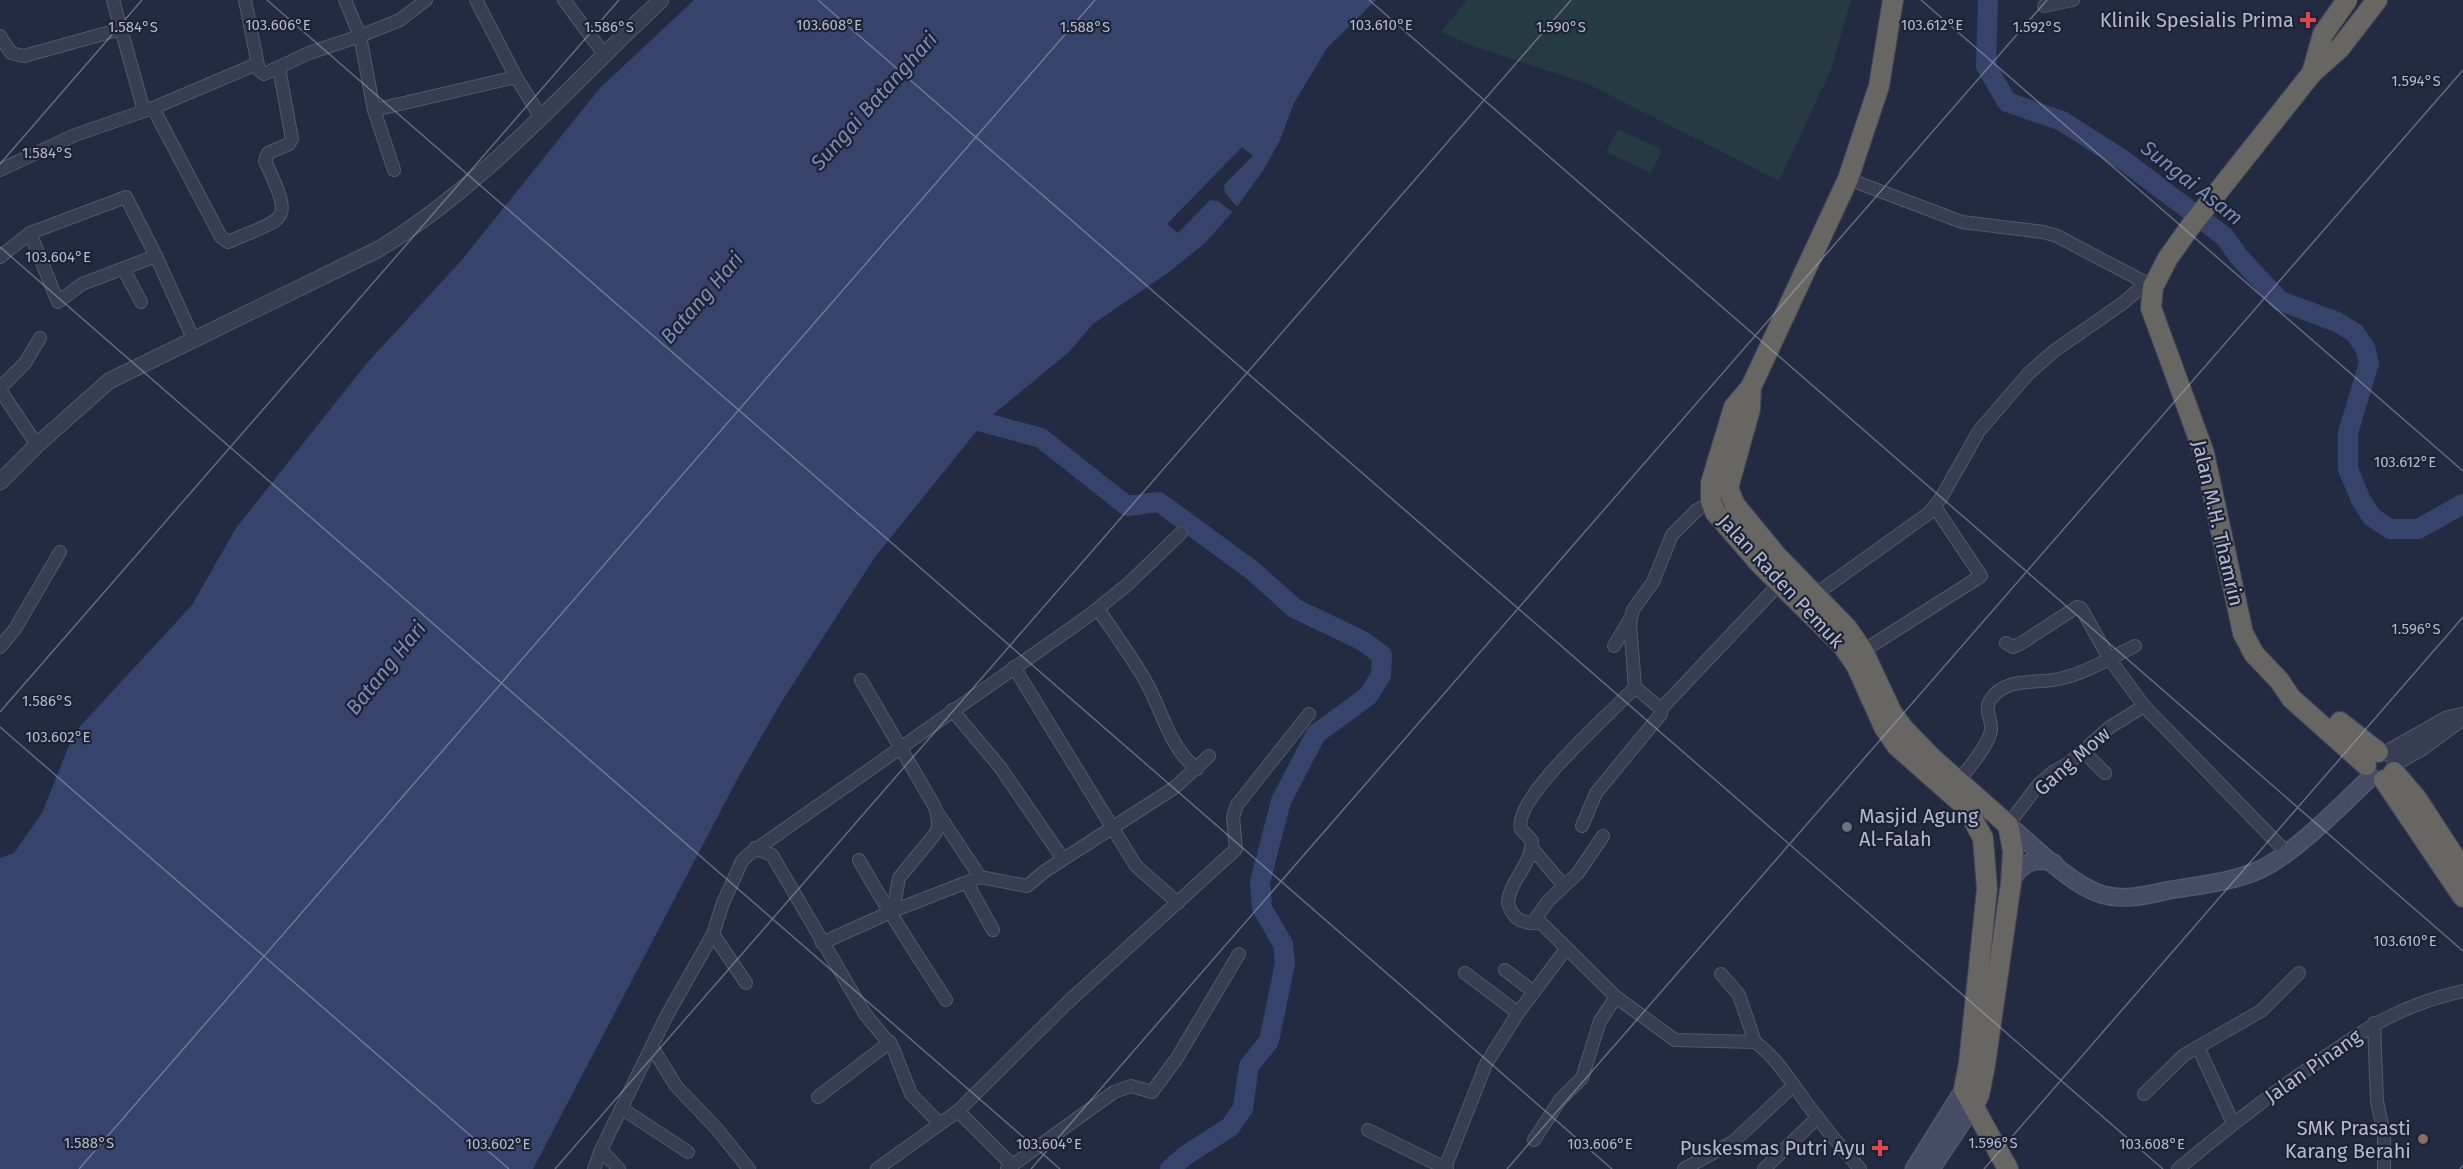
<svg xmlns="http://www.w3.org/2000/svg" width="2463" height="1169" font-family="'Fira Sans',sans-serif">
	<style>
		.green { fill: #253a42 }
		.water { fill: #36436a }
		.pier { fill: #232b42 }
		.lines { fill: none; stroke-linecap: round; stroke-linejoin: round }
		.river { stroke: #36436a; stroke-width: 20 }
		.minor-casing { stroke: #53596c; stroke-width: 14 }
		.tertiary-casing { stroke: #53596c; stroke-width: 17 }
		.secondary-casing { stroke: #53596c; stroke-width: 19 }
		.trunk-casing { stroke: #404659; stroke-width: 22 }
		.minor { stroke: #383e51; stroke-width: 12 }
		.tertiary { stroke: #383e51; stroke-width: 15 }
		.secondary { stroke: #454c64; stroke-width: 16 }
		.trunk { stroke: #676662; stroke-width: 20 }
		.ticks { fill: none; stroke: #b4b9cc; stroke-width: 1.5; stroke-opacity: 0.45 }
		.health-dot { fill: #e0444e; stroke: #1d2336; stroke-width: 2 }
		.worship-dot { fill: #6b7280; stroke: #1d2336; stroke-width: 2 }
		.education-dot { fill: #8d6e63; stroke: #1d2336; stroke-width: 2 }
		.labels { text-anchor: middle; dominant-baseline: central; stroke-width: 4.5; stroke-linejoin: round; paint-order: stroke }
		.poi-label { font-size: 20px; fill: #b4b9cc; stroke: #1d2336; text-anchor: end }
		.street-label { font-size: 20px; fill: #b4b9cc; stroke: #1d2336 }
		.water-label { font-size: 21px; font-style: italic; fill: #7a89b5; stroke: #1d2336 }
		.ticks-label { font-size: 15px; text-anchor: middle; fill: #b4b9cc; stroke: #1d2336; stroke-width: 4.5; stroke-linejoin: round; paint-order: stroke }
	</style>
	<rect width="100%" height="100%" fill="#232b42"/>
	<g class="green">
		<path d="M1467,0H1851L1831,70L1779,181L1586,83L1478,48L1441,32Z"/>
		<path d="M1618,129L1662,150L1651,173L1606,152Z"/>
	</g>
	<path class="water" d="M694,0H1376L1327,48L1294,103L1280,140L1264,169L1237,207L1205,243L1169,272L1093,324L1069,352L984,422L875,557L782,701L740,774L533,1169H0V858L14,853L42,813L74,733L192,605L236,528L367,363L461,261L600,88Z"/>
	<path class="pier" d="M1242,147L1253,156L1224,185L1225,193L1239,209L1235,214L1218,201L1210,200L1178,233L1167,224Z"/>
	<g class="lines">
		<g class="river">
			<path d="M1988,0L1986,66L2007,102L2062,121L2123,160L2225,237L2239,257L2280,301L2337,322L2355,333L2365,348L2369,363L2348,433V469L2361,500L2372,517L2390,529H2418L2463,504"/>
			<path d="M960,416L1041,438L1127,506L1159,502L1253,571L1294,608L1363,641L1382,655L1381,675L1368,696L1316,734L1281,801L1260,882L1262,908L1283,944L1285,963L1269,1041L1249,1066L1243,1108L1230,1127L1186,1155L1170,1169"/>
		</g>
		<defs>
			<g id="minor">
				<path d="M113,0L144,111"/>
				<path d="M245,0L259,70L264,74L309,53L360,36L374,110L394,170"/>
				<path d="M345,0L360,36L400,20L426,0"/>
				<path d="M476,0L516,77L540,116"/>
				<path d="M564,0L604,54"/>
				<path d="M2044,6L2073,0"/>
				<path d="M0,36L11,53L24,56L121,29"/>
				<path d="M153,108L221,237L228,242C288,216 294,224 265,161L268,153L289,144L292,139L279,68"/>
				<path d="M374,110L516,77"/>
				<path d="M0,170L75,135L153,108L257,64"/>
				<path d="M1848,179L1962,222L2043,232L2057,236L2152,286"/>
				<path d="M30,233L58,302L82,284L156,256"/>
				<path d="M0,257L30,233L126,197L156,256L193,338"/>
				<path d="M124,270L141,302"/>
				<path d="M0,388L25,363L40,338"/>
				<path d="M0,390L37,445"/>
				<path d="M1816,594L1929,513L1941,498L1979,431L2028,374L2054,351L2123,303L2145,284"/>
				<path d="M1098,609C1114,633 1132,657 1146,682C1162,710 1170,749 1197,769"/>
				<path d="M2006,643L2013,647L2020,644L2077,607L2081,608L2109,658L2144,706L2286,852"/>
				<path d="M1614,646L1630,619"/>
				<path d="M0,647L15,629L60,552"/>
				<path d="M1863,651L1981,576L1935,507"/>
				<path d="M1014,667L1136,866L1178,903"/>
				<path d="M861,680L935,807C938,817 940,825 935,834L899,878L893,911"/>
				<path d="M1635,687L1661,709"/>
				<path d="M952,710L1000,767L1063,859"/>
				<path d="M2083,751L2105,773"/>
				<path d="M1954,786C1964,774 1990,745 1991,729C1992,717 1983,710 1991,699C2005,677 2037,684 2059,679C2086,673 2110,658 2135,646"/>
				<path d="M939,815L980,877"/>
				<path d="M2008,825L2039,784L2053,772L2069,763L2110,727L2144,706"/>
				<path d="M1582,826L1596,793L1661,714V709L1779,584"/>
				<path d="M1603,836L1578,873L1548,901L1536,918L1616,997L1675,1040L1755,1042C1782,1062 1797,1093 1818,1118C1831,1136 1846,1152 1860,1169"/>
				<path d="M755,848L772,855L865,1014L893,1048L911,1094L939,1123"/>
				<path d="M1532,848L1564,886"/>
				<path d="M859,860C886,908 916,954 946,1000"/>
				<path d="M967,883L993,930"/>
				<path d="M1541,923C1524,924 1513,921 1508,903C1509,881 1532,865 1532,841L1521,829C1512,798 1613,712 1635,687L1630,623L1633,610L1653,582L1672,535L1697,510L1716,499"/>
				<path d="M713,934L746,983"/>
				<path d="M822,943L893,911L980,877L1027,886L1045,871L1174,788L1209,756"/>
				<path d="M1505,970L1534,992"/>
				<path d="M1465,973L1518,1013"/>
				<path d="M1721,974L1739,995L1755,1042"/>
				<path d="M2374,1023L2377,1101L2384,1134V1169"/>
				<path d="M652,1047L676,1086L717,1129L749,1169"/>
				<path d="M2198,1047L2233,1123"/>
				<path d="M2144,1094L2184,1055L2261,1011L2299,973"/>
				<path d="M818,1097L890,1042"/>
				<path d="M621,1108L688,1152"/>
				<path d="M958,1111L1012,1165"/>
				<path d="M1368,1130L1447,1169"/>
				<path d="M1534,1140L1560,1100L1582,1078L1600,1021L1616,997"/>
				<path d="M601,1150L619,1169"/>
				<path d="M1445,1168L1486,1064L1518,1013L1566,949"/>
				<path d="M594,1169L601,1150L666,1017L713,934L723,903L742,861L748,855L1087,617L1127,585L1181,533"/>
				<path d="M877,1169L958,1111L1067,1003L1236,849L1233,817L1237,805L1309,714"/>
				<path d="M1007,1169L1114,1092L1131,1086L1152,1092L1177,1058L1239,954"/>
				<path d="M1684,1169L1733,1142L1794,1085"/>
				<path d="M1764,1169L1817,1118"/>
				<path d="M2178,1169C2221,1133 2263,1100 2309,1068C2362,1031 2398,1005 2463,991"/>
			</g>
			<g id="tertiary">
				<path d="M0,482L37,445L109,381L377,250C483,187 571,84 661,0"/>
				<path d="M2387,753L2447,719L2463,715"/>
				<path d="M2395,763L2423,747L2457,722"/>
			</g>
			<g id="secondary">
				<path d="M2008,825C2034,846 2068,882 2098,893C2122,902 2147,895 2170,890C2199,885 2232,882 2259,870C2296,853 2341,805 2371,777"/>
				<path d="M2011,883C2019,864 2035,856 2054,863"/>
				<path d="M1914,1169L1964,1089"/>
				<path d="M1931,1169L1973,1106"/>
			</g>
			<g id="trunk">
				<path d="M1893,0L1879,86L1848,179L1751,387L1750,409L1728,488L1735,505L1776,555L1847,628L1863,651L1892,713L1903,728L1931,757L2008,825L2013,851L2011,883L1985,1065L1979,1095L1973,1106"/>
				<path d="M2312,73L2323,34L2347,0"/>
				<path d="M1751,387L1734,407L1711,483V501L1715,512L1760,564L1843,646L1856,665L1884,727L1897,746L1966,807L1983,838L1987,889L1969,1063L1964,1089L2008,1169"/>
				<path d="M2340,722L2378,752"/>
				<path d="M2366,765L2291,698L2279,680L2254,654L2243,633L2204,453L2151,308L2153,287L2168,258L2190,227L2312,73L2340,48L2377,0"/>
				<path d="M2394,772L2417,799L2463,870"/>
				<path d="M2384,780L2463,897"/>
			</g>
		</defs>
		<use href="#minor" class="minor-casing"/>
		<use href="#tertiary" class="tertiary-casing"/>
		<use href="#secondary" class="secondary-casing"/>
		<use href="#trunk" class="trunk-casing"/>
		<use href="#minor" class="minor"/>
		<use href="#tertiary" class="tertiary"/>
		<use href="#secondary" class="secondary"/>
		<use href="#trunk" class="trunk"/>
	</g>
	<path class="ticks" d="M267,0L1612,1169M818,0L2163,1169M1369,0L2463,951M1921,0L2463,471M0,164L142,0M0,247L1060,1169M0,712L619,0M0,727L509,1169M79,1169L1095,0M555,1169L1571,0M1031,1169L2047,0M1507,1169L2463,70M1984,1169L2463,617M2460,1169L2463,1165"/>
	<g class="health-dot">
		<path d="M2305 11h6v6h6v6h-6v6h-6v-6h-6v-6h6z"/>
		<path d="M1877 1139h6v6h6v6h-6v6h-6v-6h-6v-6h6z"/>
	</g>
	<circle class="worship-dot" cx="1847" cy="827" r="6"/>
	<circle class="education-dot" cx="2423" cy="1139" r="6"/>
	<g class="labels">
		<g class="poi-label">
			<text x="2294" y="20">Klinik Spesialis Prima</text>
			<text x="1859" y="816" text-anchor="start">Masjid Agung<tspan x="1859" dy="23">Al-Falah</tspan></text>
			<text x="2411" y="1128">SMK Prasasti<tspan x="2411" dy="23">Karang Berahi</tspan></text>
			<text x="1866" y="1148">Puskesmas Putri Ayu</text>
		</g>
		<g class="street-label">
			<text transform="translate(2218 523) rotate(77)">Jalan M.H. Thamrin</text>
			<text transform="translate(1781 581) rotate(47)">Jalan Raden Pemuk</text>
			<text transform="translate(2072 761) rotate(-41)">Gang Mow</text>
			<text transform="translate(2313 1066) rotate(-35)">Jalan Pinang</text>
		</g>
		<g class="water-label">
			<text transform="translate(874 101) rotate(-48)">Sungai Batanghari</text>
			<text transform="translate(2192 183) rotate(38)">Sungai Asam</text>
			<text transform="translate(702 298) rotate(-49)">Batang Hari</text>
			<text transform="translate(386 668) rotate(-51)">Batang Hari</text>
		</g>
	</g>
	<g class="ticks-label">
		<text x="278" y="30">103.606°E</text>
		<text x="1932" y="30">103.612°E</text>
		<text x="829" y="30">103.608°E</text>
		<text x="1381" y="30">103.610°E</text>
		<text x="133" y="32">1.584°S</text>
		<text x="609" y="32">1.586°S</text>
		<text x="1085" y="32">1.588°S</text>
		<text x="1561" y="32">1.590°S</text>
		<text x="2037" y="32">1.592°S</text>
		<text x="2416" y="86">1.594°S</text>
		<text x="47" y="158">1.584°S</text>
		<text x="58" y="262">103.604°E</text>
		<text x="2405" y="467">103.612°E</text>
		<text x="2416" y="634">1.596°S</text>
		<text x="47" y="706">1.586°S</text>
		<text x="58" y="742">103.602°E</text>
		<text x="2405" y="946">103.610°E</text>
		<text x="89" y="1148">1.588°S</text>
		<text x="1993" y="1148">1.596°S</text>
		<text x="498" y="1149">103.602°E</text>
		<text x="1049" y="1149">103.604°E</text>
		<text x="1600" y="1149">103.606°E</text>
		<text x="2152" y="1149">103.608°E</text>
	</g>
</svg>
